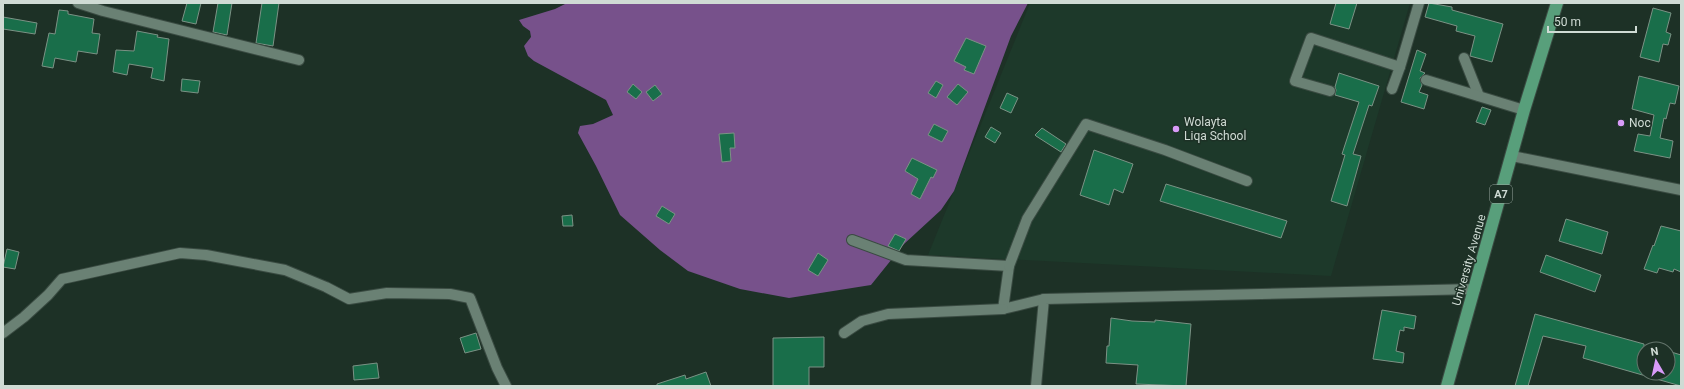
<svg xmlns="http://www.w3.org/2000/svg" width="1684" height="389" font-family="Roboto,sans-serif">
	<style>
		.built { fill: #1d392a }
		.forest { fill: #77518b }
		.building { fill: #196e4a; stroke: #7b9285 }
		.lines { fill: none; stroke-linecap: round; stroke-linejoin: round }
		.minor-casing { stroke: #3a4b42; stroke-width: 12 }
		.highway-casing { stroke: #3a4b42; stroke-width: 14 }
		.minor { stroke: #6a8174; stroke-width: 10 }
		.highway { stroke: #589f7b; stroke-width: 12 }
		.poi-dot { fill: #d89bf8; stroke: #1d3126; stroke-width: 1.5 }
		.labels { text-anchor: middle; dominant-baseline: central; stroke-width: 3; stroke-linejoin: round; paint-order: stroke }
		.shield { fill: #1d3126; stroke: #9aa8a0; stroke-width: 1 }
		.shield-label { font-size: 11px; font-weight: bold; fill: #cfdbd4 }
		.poi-label { font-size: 12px; fill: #cfdbd4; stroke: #1d3126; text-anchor: start }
		.street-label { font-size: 12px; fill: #cfdbd4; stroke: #1d3126 }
	</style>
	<rect width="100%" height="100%" fill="#1d3126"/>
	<path class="built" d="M1030,3H1410L1331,276L928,255Z"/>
	<path class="forest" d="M567,3H1028L1011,36L954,191L941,210L904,244L871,285L789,298L740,289L688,271L660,250L620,215L596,166L578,133L580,126L593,124L613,115L606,100L534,61L528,56L524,46L531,37L530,31L523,26L519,20L555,9Z"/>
	<g class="building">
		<path d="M187,3H201L196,24L182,21Z"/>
		<path d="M218,3H232L227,35L213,32Z"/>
		<path d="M262,3H279L273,46L256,43Z"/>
		<path d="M1336,3H1357L1349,29L1330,24Z"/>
		<path d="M1429,3L1452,7V10L1503,24L1492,62L1470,56L1475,36L1456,31L1457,26L1425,17Z"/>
		<path d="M1653,8L1671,13L1666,32L1671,34L1668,45L1663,44L1659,62L1640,57Z"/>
		<path d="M59,10L68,11V14L94,19L92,33L100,34L97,54L78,51L76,62L55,58L53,68L42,66L49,33L55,34Z"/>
		<path d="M3,17L37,23L35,34L3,29Z"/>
		<path d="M137,31L158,35L157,37L169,39L164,81L151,78L153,68L129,64L127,75L113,72L116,50L134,51Z"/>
		<path d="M966,38L986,46L974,74L964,70L966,67L954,61Z"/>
		<path d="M1417,50L1426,54L1420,71L1425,73L1420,78L1422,85L1419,92L1428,95L1424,109L1401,102Z"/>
		<path d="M1339,73L1379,86L1372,106L1369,105L1353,154L1361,156L1347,206L1331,201L1345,155L1342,154L1359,102L1335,95L1336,90L1335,87Z"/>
		<path d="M1639,76L1679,86L1675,104L1670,103L1666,119L1664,118L1660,138L1673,141L1670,158L1634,151L1638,134L1650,136L1654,115L1632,109Z"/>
		<path d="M182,79L200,81L198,93L181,91Z"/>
		<path d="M936,81L943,85L936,98L928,93Z"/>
		<path d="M633,84L642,92L636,99L627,92Z"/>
		<path d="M958,84L968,92L957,105L947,97Z"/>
		<path d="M655,85L662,94L653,101L646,92Z"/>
		<path d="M1007,93L1018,98L1011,113L1000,108Z"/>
		<path d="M1482,107L1491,110L1485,125L1476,122Z"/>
		<path d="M934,124L948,131L942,142L928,135Z"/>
		<path d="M991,127L1001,133L995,143L985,137Z"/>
		<path d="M1042,128L1066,144L1061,152L1036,136L1035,135Z"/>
		<path d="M734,133L735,148H730L731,161L722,162L719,134Z"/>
		<path d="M1094,150L1133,164L1123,193L1114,189L1109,205L1080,195Z"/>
		<path d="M912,158L937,170L933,178L931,177L920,199L911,194L918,179L905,171Z"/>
		<path d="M1166,184L1287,221L1281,238L1160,201Z"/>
		<path d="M662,206L675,214L669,224L656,216Z"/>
		<path d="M572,215L573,226H563L562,216Z"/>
		<path d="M1566,219L1608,232L1602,254L1559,241Z"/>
		<path d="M1661,226L1681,231V272L1674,269L1673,272L1659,268L1657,273L1644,269L1653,245L1654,246Z"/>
		<path d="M895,234L906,239L899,251L888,246Z"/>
		<path d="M7,249L19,252L15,269L3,267Z"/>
		<path d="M818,253L828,260L818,276L808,270Z"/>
		<path d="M1546,255L1601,275L1595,292L1540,272Z"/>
		<path d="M1382,310L1416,316L1414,329L1404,327V331L1400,330L1396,351L1404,353L1403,363L1373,359Z"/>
		<path d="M1535,314L1644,344V373H1668V351L1681,355V386L1583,358L1586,346L1543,336L1528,386H1515Z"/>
		<path d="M1111,318L1132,321L1155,322V320L1191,324L1186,386L1136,384L1138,365L1106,363L1107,346H1109Z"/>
		<path d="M476,333L481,349L465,353L460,338Z"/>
		<path d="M824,337V367H809V386H773V338Z"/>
		<path d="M377,363L379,378L354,380L353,366Z"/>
		<path d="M706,372L711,386H657V384L685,375L686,379Z"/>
	</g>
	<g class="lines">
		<defs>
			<g id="minor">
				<path d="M78,3L103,11L299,60"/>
				<path d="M1464,58L1479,96"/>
				<path d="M1426,80L1524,110"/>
				<path d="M1392,89L1400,67L1419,3"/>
				<path d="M1330,91L1295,81L1311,38L1400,67"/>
				<path d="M1512,156L1681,190"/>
				<path d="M852,240L906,260L1009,266L1003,309L1044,299"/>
				<path d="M1009,266L1027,219L1086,124L1165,150L1247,181"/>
				<path d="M3,333L24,317L48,295L62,279L180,253L206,255L285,270L326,287L349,299L387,293L450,294L470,298L497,368L506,386"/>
				<path d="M844,333L862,321L888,314L1003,309"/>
				<path d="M1036,386L1044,299L1475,289"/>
			</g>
			<path id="highway" d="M1447,386L1524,110L1557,3"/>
		</defs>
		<use href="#minor" class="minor-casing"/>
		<use href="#highway" class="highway-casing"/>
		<use href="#minor" class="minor"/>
		<use href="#highway" class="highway"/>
	</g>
	<g class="poi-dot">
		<circle cx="1621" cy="123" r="4"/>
		<circle cx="1176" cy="129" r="4"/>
	</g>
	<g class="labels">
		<rect class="shield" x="1490" y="185" width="22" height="18" rx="3"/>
		<g class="shield-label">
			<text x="1501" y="194">A7</text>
		</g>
		<g class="poi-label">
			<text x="1184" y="122">Wolayta<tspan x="1184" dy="14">Liqa School</tspan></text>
			<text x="1629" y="123">Noc</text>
		</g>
		<g class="street-label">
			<text transform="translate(1469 260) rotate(-74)">University Avenue</text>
		</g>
	</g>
	<rect width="1684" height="389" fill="none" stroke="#cfdbd4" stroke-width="8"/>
	<g transform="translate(1656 361) rotate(351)"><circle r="19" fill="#1d3126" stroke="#64756c"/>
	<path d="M0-3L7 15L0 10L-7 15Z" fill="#d89bf8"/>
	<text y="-6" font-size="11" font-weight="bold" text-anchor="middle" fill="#cfdbd4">N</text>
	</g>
	<path d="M1548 26v6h88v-6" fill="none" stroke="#cfdbd4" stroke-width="2"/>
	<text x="1554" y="26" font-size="12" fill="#cfdbd4" stroke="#1d3126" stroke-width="3" paint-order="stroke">50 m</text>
</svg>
